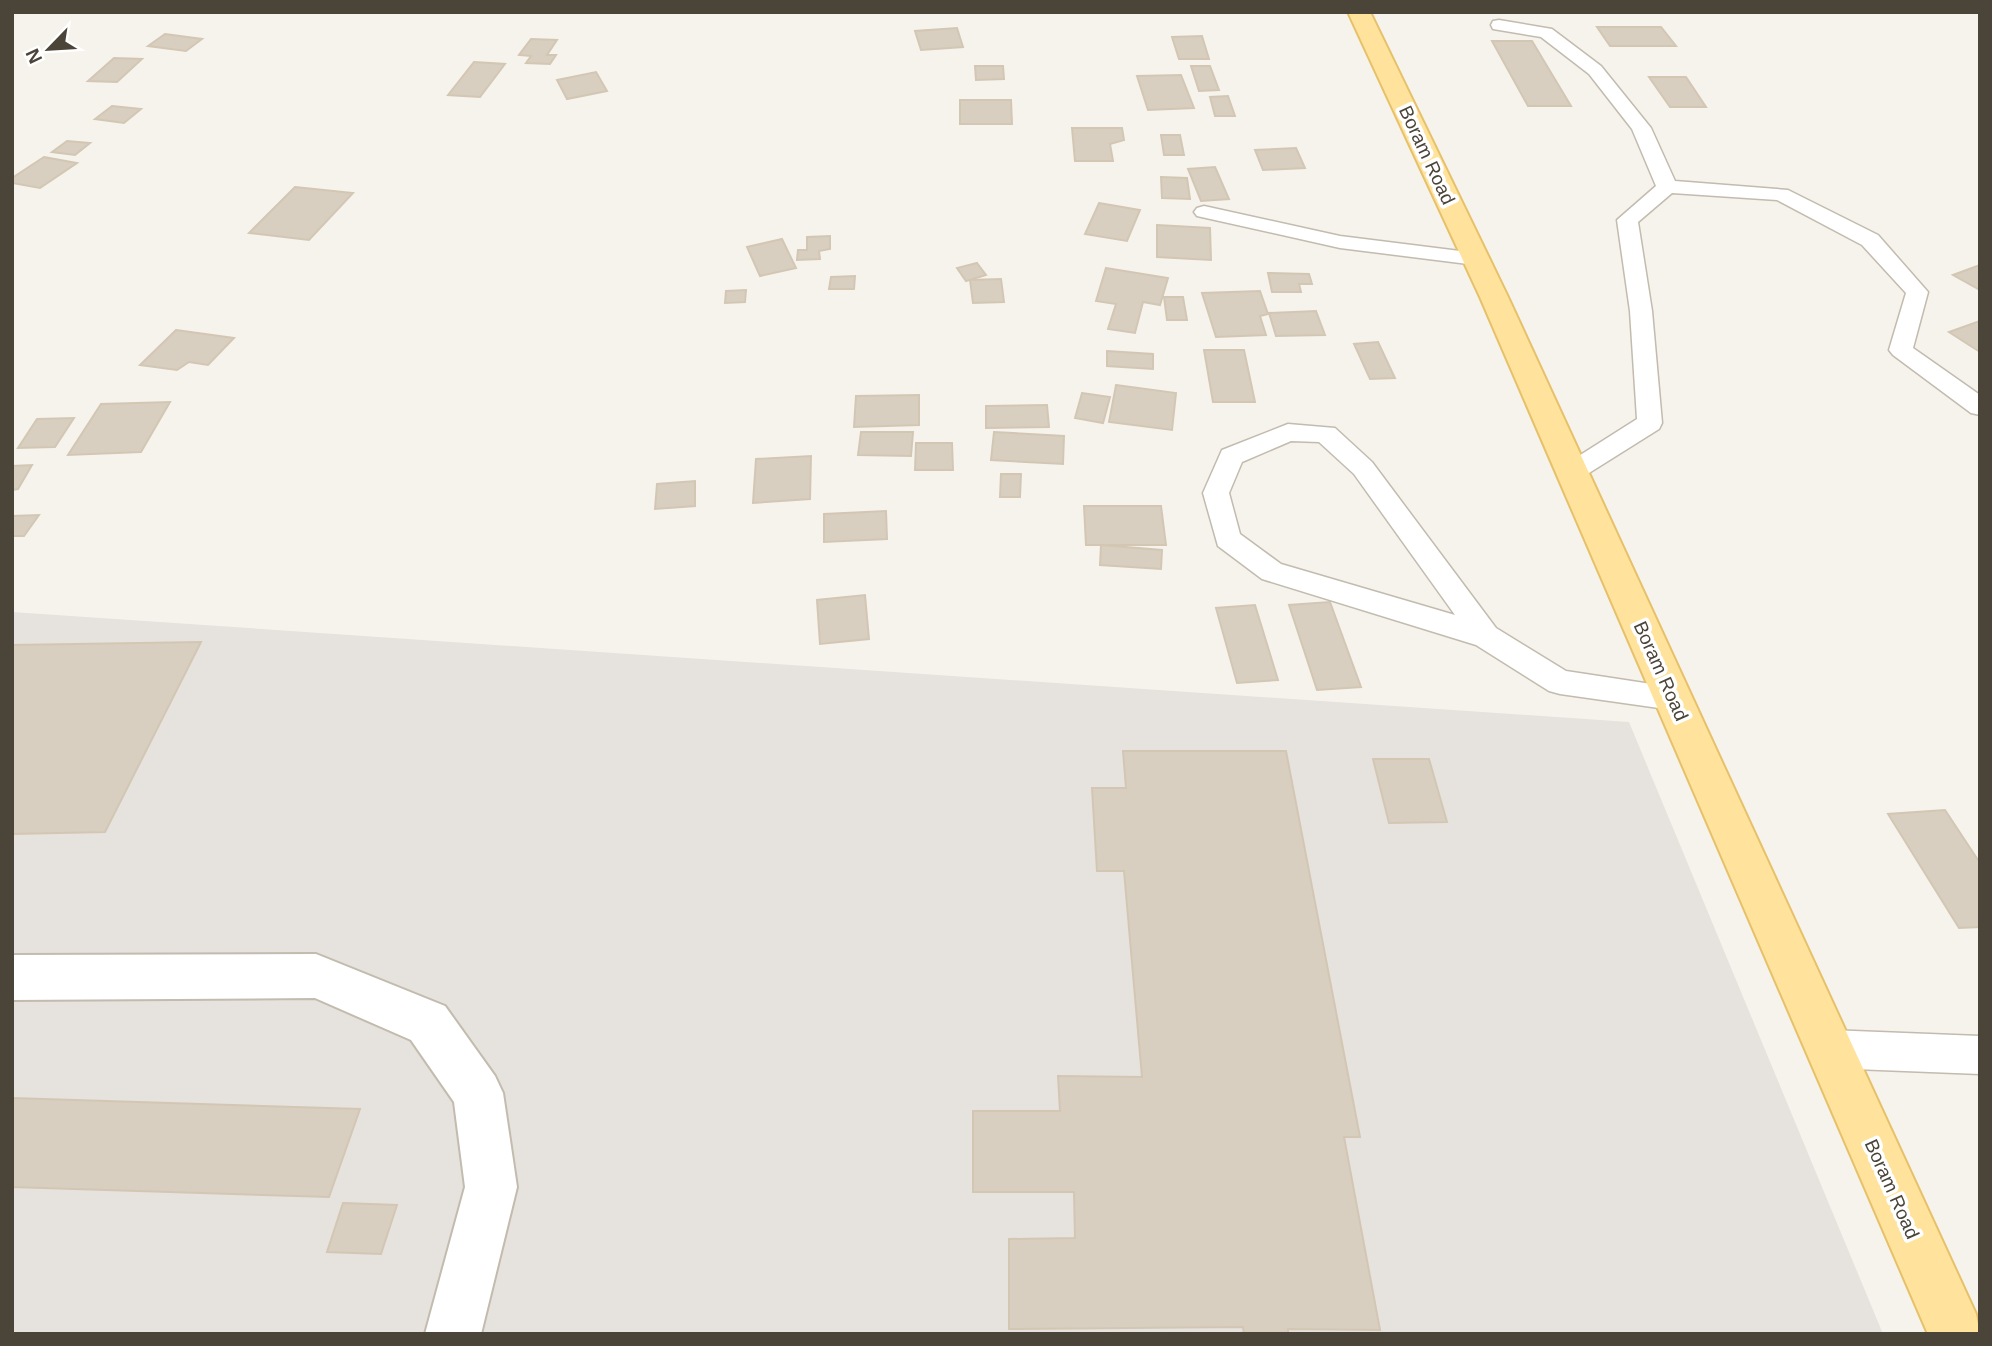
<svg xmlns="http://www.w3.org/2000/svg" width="1992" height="1346" font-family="Arial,sans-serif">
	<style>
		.industrial { fill: #e6e2dd }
		.building { fill: #d8cfc1; stroke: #d3c7b4; stroke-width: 2 }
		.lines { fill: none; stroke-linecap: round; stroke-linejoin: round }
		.service-casing { stroke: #c2bbae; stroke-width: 3 }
		.minor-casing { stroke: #c2bbae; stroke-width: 4 }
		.primary-casing { stroke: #e6c16a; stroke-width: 4 }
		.service { fill: #fff; fill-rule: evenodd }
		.minor { fill: #fff; fill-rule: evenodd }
		.primary { fill: #ffe39c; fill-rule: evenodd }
		.labels { text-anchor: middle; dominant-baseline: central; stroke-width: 7; stroke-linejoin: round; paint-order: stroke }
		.street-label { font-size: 19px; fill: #4b4439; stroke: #fff }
	</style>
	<rect width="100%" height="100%" fill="#f6f3ec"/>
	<path class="industrial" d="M12,612L1629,722L1883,1334H12Z"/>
	<g class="building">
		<path d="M1597,27H1661L1676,46H1610Z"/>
		<path d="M957,28L963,47L921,50L915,31Z"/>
		<path d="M165,34L202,39L186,51L148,46Z"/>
		<path d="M1202,36L1209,59H1179L1172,37Z"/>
		<path d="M531,39L557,40L547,55H556L550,64L526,63L531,56L519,55Z"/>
		<path d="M1492,41H1532L1571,106H1528Z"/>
		<path d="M114,58L142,59L117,82L88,81Z"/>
		<path d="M474,62L505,64L480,97L448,95Z"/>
		<path d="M975,66H1003L1004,79L976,80Z"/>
		<path d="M1191,66H1210L1219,90L1199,91Z"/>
		<path d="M596,72L607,91L567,99L557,80Z"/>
		<path d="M1181,75L1194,108L1148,110L1137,76Z"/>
		<path d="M1649,77H1686L1706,107H1670Z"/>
		<path d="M1228,96L1235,116H1215L1210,97Z"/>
		<path d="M960,100H1011L1012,124H960Z"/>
		<path d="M112,106L141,109L124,123L95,119Z"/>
		<path d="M1072,128H1122L1124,140L1110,144L1113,161H1075Z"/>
		<path d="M1161,135H1180L1184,155H1164Z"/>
		<path d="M67,141L90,143L75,155L52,152Z"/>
		<path d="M1296,148L1305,168L1263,170L1255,150Z"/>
		<path d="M44,157L77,163L40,188L12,183V178Z"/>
		<path d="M1215,167L1229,199L1201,201L1188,169Z"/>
		<path d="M1161,177L1187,178L1190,199L1162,198Z"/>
		<path d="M295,187L353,193L309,240L249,233Z"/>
		<path d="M1099,203L1140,210L1127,241L1085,234Z"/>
		<path d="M1157,225L1210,228L1211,260L1157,257Z"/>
		<path d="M830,236V249L819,251L820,259L797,260L798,250H807V237Z"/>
		<path d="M782,239L796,268L760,276L747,247Z"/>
		<path d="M977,263L986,275L966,281L957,268Z"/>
		<path d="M1980,265V290L1953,275Z"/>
		<path d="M1106,268L1168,278L1160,305L1143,302L1135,333L1108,329L1116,304L1096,301Z"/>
		<path d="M1268,273L1309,274L1312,284H1299L1301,292H1272Z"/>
		<path d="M855,276L854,289H829L831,277Z"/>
		<path d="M1001,279L1004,302L973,303L970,280Z"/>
		<path d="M746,290L745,302L725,303L726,291Z"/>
		<path d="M1260,291L1268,314L1260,316L1266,335L1216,337L1202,293Z"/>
		<path d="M1164,297H1183L1187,320H1167Z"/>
		<path d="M1316,311L1325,335L1276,336L1269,313Z"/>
		<path d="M1980,321V352L1949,332Z"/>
		<path d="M176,330L234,338L208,365L189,362L177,370L140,365Z"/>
		<path d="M1378,342L1395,378L1370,379L1354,344Z"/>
		<path d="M1204,350H1244L1255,402H1213Z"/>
		<path d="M1107,351L1153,354V369L1107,366Z"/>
		<path d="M1116,385L1176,393L1172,430L1109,422Z"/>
		<path d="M1082,393L1110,397L1103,423L1075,418Z"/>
		<path d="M919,395V425L854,427L856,396Z"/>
		<path d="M170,402L141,452L68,455L101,404Z"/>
		<path d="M1047,405L1049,427L986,428V406Z"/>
		<path d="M74,418L55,447L18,448L37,419Z"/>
		<path d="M861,432H913L911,456L858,455Z"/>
		<path d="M994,432L1064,436L1063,464L991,460Z"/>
		<path d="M916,443H952L953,470H915Z"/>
		<path d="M811,456L810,499L753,503L756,459Z"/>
		<path d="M32,465L18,489L12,490V466Z"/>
		<path d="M1001,474H1021L1020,497H1000Z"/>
		<path d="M695,481V506L655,509L657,484Z"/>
		<path d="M1084,506H1161L1166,545H1086Z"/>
		<path d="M886,511L887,539L824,542V514Z"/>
		<path d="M39,515L24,536H12V516Z"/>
		<path d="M1101,545L1162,550L1161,569L1100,565Z"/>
		<path d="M865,595L869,639L820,644L817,600Z"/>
		<path d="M1330,602L1361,687L1317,690L1289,605Z"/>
		<path d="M1255,605L1278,680L1237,683L1216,608Z"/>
		<path d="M201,642L105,832L12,834V645Z"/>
		<path d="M1123,751H1286L1360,1137H1344L1380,1330L1288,1329V1334H1244L1243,1327L1009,1329V1239L1075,1238L1074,1192H973V1111H1060L1058,1076L1142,1077L1124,871H1097L1092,788H1126Z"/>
		<path d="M1373,759H1429L1447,822L1389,823Z"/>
		<path d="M1945,810L1980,863V927L1959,928L1888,814Z"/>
		<path d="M12,1098L360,1109L329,1197L12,1187Z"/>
		<path d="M343,1203L397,1205L381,1254L327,1252Z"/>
	</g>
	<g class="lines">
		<defs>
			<g id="service">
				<path d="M1499,20L1552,29L1601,66L1651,128L1675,181L1788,190L1878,235L1928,292L1913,348L1980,395V415L1971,413L1893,355L1889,350L1906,293L1862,245L1777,200L1672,193L1638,222L1652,311L1662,423L1659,429L1581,478L1572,481L1563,478L1559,472L1563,466L1637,419L1630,311L1617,220L1656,186L1632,129L1589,74L1541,37L1493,29L1491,25L1493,21Z"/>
				<path d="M1204,206L1340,236L1484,254L1487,259L1484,264L1476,265L1340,248L1197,216L1194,212L1197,208Z"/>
				<path d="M1288,424L1335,428L1372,462L1496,628L1566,671L1684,689L1688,698L1684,707L1673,710L1560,694L1549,691L1476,645L1262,579L1218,546L1203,493L1222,450ZM1291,441L1319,442L1354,474L1455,615L1281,564L1240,534L1229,493L1242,462Z"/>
				<path d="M1829,1030L1980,1036V1074L1829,1068L1816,1062L1810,1049L1816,1036Z"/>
			</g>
			<path id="minor" d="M316,954L445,1006L495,1076L503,1093L517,1187L481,1334H425L465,1187L454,1102L411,1040L315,998L12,1000V955Z"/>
			<path id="primary" d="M1348,12H1370L1508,297L1976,1314L1980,1334H1928L1480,297Z"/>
		</defs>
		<use href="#service" class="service-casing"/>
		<use href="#minor" class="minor-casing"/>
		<use href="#primary" class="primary-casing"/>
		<use href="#service" class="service"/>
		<use href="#minor" class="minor"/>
		<use href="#primary" class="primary"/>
	</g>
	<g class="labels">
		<g class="street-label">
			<text transform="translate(1427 155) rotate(65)">Boram Road</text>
			<text transform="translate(1661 671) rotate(66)">Boram Road</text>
			<text transform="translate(1892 1189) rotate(66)">Boram Road</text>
		</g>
	</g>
	<rect width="1992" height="1346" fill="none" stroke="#4b4439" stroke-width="28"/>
	<g transform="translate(49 49) rotate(245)" stroke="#ffffff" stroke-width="5" paint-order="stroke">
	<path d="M0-5L12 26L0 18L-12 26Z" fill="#4b4439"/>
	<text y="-10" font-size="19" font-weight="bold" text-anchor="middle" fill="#4b4439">N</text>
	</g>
</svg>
